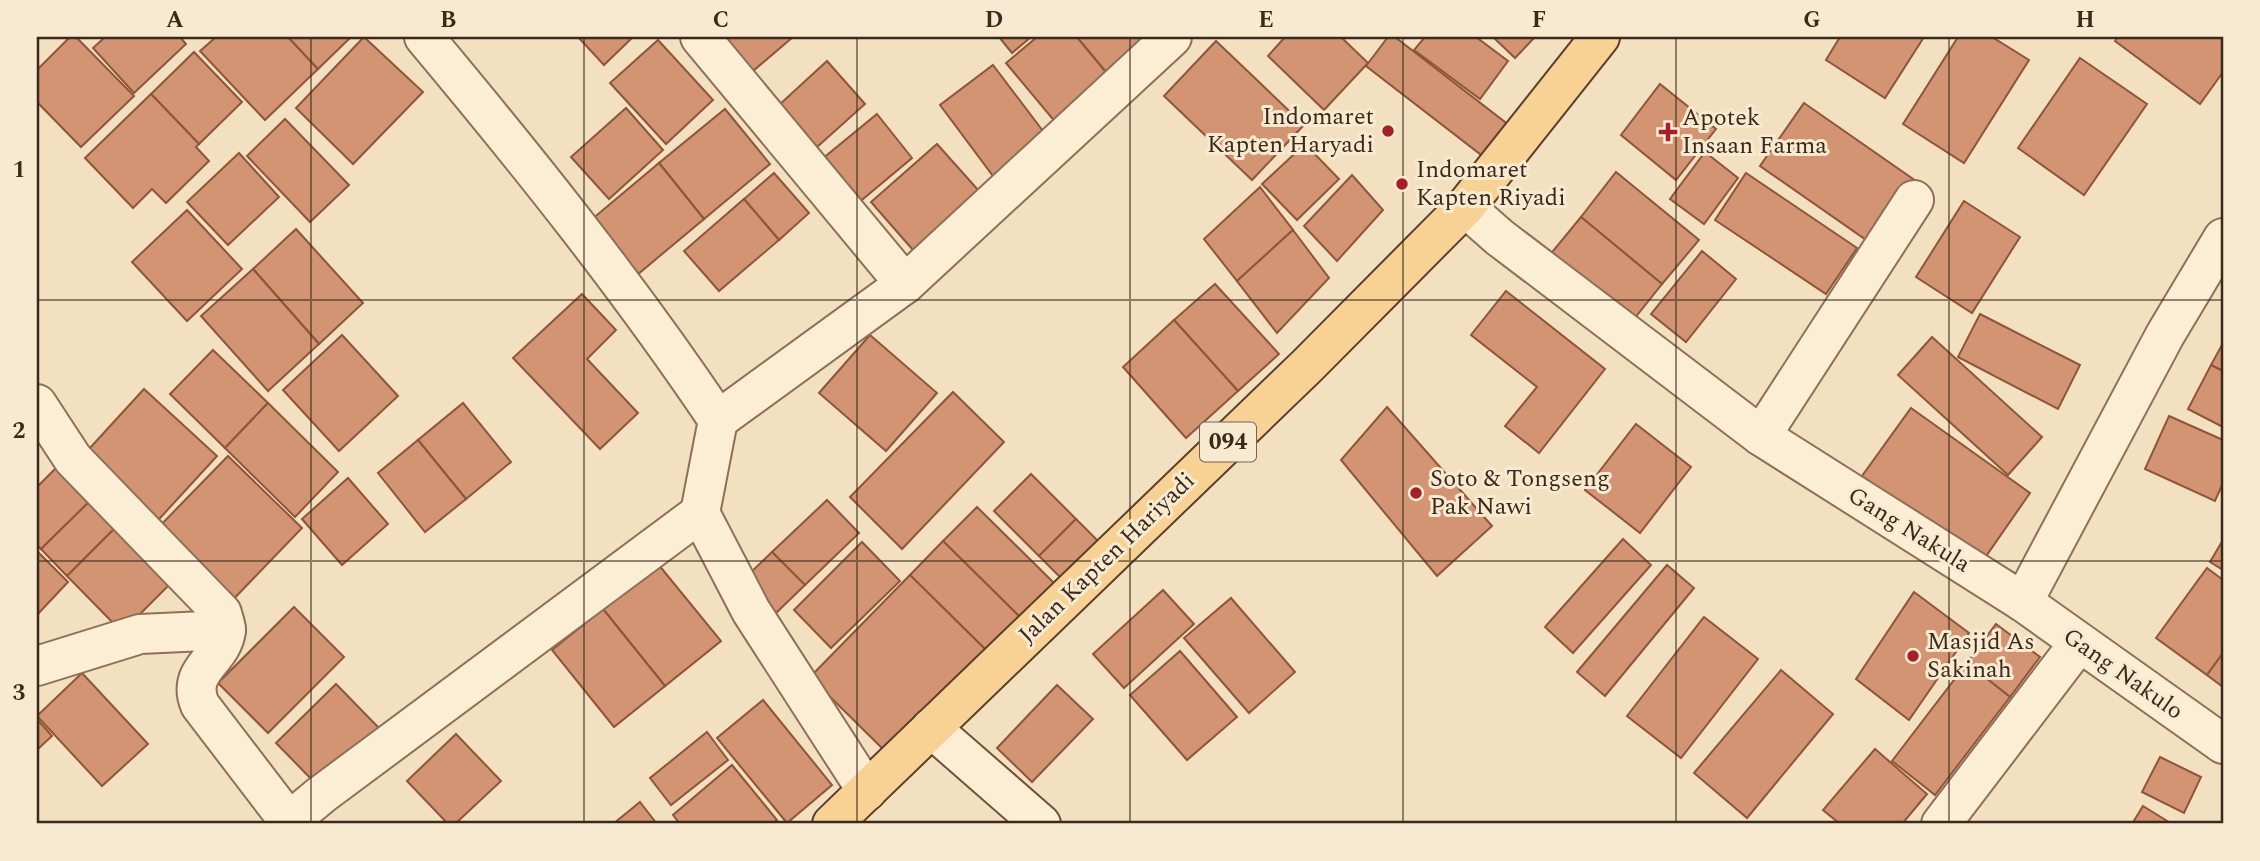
<svg xmlns="http://www.w3.org/2000/svg" width="2260" height="861" font-family="Spectral,serif">
	<style>
		.building { fill: #d39473; stroke: #8f553a; stroke-width: 2 }
		.lines { fill: none; stroke-linecap: round; stroke-linejoin: round }
		.minor-casing { stroke: #8d7057; stroke-width: 42 }
		.secondary-casing { stroke: #6f503a; stroke-width: 42 }
		.primary-casing { stroke: #5a3e2b; stroke-width: 42 }
		.minor { stroke: #fcedd5; stroke-width: 38 }
		.secondary { stroke: #fcedd5; stroke-width: 38 }
		.primary { stroke: #f8d295; stroke-width: 38 }
		.grid { fill: none; stroke: #3b291c; stroke-width: 2; stroke-opacity: 0.55 }
		.poi-dot { fill: #a2212c; stroke: #f8ead1; stroke-width: 2.5 }
		.labels { text-anchor: middle; dominant-baseline: central; stroke-width: 6; stroke-linejoin: round; paint-order: stroke }
		.shield { fill: #f8ead1; stroke: #746352; stroke-width: 2 }
		.shield-label { font-size: 23px; font-weight: bold; fill: #3b291c }
		.poi-label { font-size: 24px; fill: #3b291c; stroke: #f8ead1; text-anchor: start }
		.street-label { font-size: 24px; fill: #3b291c; stroke: #f8ead1 }
		.neatline { fill: none; stroke: #3b291c; stroke-width: 2.5 }
		.grid-label { font-size: 23px; text-anchor: middle; font-weight: bold; fill: #3b291c }
	</style>
	<rect width="100%" height="100%" fill="#f2e0c1"/>
	<g class="building">
		<path d="M70,37H76L134,96L81,147L37,102V70Z"/>
		<path d="M105,37H180L186,44L134,93L93,48Z"/>
		<path d="M216,37H288L318,69L265,120L200,51Z"/>
		<path d="M288,37H351L318,69Z"/>
		<path d="M364,37L423,92L353,164L296,108Z"/>
		<path d="M578,37H633L604,65Z"/>
		<path d="M724,37H793L753,71Z"/>
		<path d="M999,37H1031L1012,53Z"/>
		<path d="M1037,37H1077L1116,84L1062,130L1006,63Z"/>
		<path d="M1077,37H1141L1154,52L1116,84Z"/>
		<path d="M1285,37H1341L1368,63L1324,110L1268,56Z"/>
		<path d="M1388,37H1395L1514,129L1489,161L1366,66Z"/>
		<path d="M1425,37H1476L1508,61L1480,99L1414,50Z"/>
		<path d="M1493,37H1535L1515,58Z"/>
		<path d="M1840,37H1924L1885,98L1826,60Z"/>
		<path d="M1958,37H1992L2029,60L1964,163L1903,124Z"/>
		<path d="M2118,37H2223V72L2200,104L2115,41Z"/>
		<path d="M658,40L713,100L666,144L610,83Z"/>
		<path d="M1216,41L1304,125L1252,180L1164,96Z"/>
		<path d="M194,52L242,102L199,144L151,94Z"/>
		<path d="M2080,58L2147,104L2084,195L2018,148Z"/>
		<path d="M827,61L865,104L817,147L779,105Z"/>
		<path d="M993,65L1049,139L996,180L940,105Z"/>
		<path d="M1660,84L1716,129L1676,180L1621,135Z"/>
		<path d="M151,94L199,144L196,147L209,161L166,203L152,189L133,208L85,158Z"/>
		<path d="M1804,103L1916,181L1872,244L1760,166Z"/>
		<path d="M626,108L663,150L609,199L571,157Z"/>
		<path d="M725,109L770,164L704,219L659,163Z"/>
		<path d="M877,114L912,158L857,204L821,160Z"/>
		<path d="M285,119L349,185L310,222L247,156Z"/>
		<path d="M937,144L979,191L913,250L871,202Z"/>
		<path d="M1305,144L1339,179L1297,220L1262,184Z"/>
		<path d="M1705,152L1738,178L1704,224L1670,199Z"/>
		<path d="M239,153L279,197L228,245L187,202Z"/>
		<path d="M659,163L704,219L631,280L585,225Z"/>
		<path d="M1616,172L1699,240L1662,284L1581,217Z"/>
		<path d="M774,173L809,213L779,240L744,199Z"/>
		<path d="M1746,173L1857,248L1826,294L1715,220Z"/>
		<path d="M1352,175L1383,210L1337,261L1304,226Z"/>
		<path d="M1260,187L1293,230L1237,281L1204,239Z"/>
		<path d="M744,199L779,240L719,291L684,251Z"/>
		<path d="M1964,201L2020,237L1972,313L1916,277Z"/>
		<path d="M187,210L242,269L187,321L132,262Z"/>
		<path d="M1581,217L1662,284L1630,324L1549,256Z"/>
		<path d="M296,229L363,303L319,344L253,269Z"/>
		<path d="M1293,230L1329,278L1277,333L1237,281Z"/>
		<path d="M1702,251L1736,279L1686,342L1651,314Z"/>
		<path d="M253,269L319,344L268,391L201,316Z"/>
		<path d="M1215,284L1279,354L1238,391L1174,320Z"/>
		<path d="M1506,291L1605,369L1539,453L1505,426L1537,387L1471,335Z"/>
		<path d="M582,294L616,330L587,359L638,413L600,449L513,358Z"/>
		<path d="M1980,314L2080,365L2058,409L1958,357Z"/>
		<path d="M1174,320L1238,391L1186,438L1123,367Z"/>
		<path d="M342,335L398,396L339,451L283,390Z"/>
		<path d="M870,335L937,393L886,451L819,393Z"/>
		<path d="M1932,337L2042,437L2008,475L1898,375Z"/>
		<path d="M2223,343V371L2211,365Z"/>
		<path d="M213,350L268,403L225,448L170,394Z"/>
		<path d="M2211,365L2223,371V427L2188,409Z"/>
		<path d="M144,389L217,456L150,529L78,461Z"/>
		<path d="M953,392L1004,442L902,549L850,497Z"/>
		<path d="M268,403L338,472L295,517L225,448Z"/>
		<path d="M463,403L511,462L466,499L418,440Z"/>
		<path d="M1387,407L1492,526L1437,576L1341,460Z"/>
		<path d="M1911,408L2030,493L1982,562L1862,476Z"/>
		<path d="M2169,416L2223,440V483L2215,501L2145,469Z"/>
		<path d="M1636,424L1691,467L1640,533L1585,490Z"/>
		<path d="M418,440L466,499L425,532L378,473Z"/>
		<path d="M228,456L302,528L226,607L152,534Z"/>
		<path d="M59,465L92,499L41,549L37,545V487Z"/>
		<path d="M1031,474L1076,519L1039,556L994,511Z"/>
		<path d="M348,478L388,524L342,565L302,519Z"/>
		<path d="M92,499L118,525L67,576L41,549Z"/>
		<path d="M827,500L859,533L805,585L772,552Z"/>
		<path d="M977,507L1057,586L1023,620L943,541Z"/>
		<path d="M1076,519L1103,546L1066,583L1039,556Z"/>
		<path d="M118,525L173,581L122,632L67,576Z"/>
		<path d="M1623,539L1651,565L1573,653L1545,627Z"/>
		<path d="M2223,540V570L2210,562Z"/>
		<path d="M943,541L1023,620L990,654L910,575Z"/>
		<path d="M862,542L900,581L831,648L794,610Z"/>
		<path d="M37,551L68,582L37,615Z"/>
		<path d="M772,552L805,585L774,615L742,581Z"/>
		<path d="M658,564L721,641L665,686L603,609Z"/>
		<path d="M1667,565L1694,588L1605,696L1577,672Z"/>
		<path d="M2207,568L2223,580V653L2207,675L2156,638Z"/>
		<path d="M910,575L990,654L890,756L810,677Z"/>
		<path d="M1163,590L1194,624L1124,688L1093,654Z"/>
		<path d="M1914,592L1969,633L1909,720L1856,679Z"/>
		<path d="M1231,598L1295,672L1249,713L1184,638Z"/>
		<path d="M294,607L344,657L268,733L218,683Z"/>
		<path d="M603,609L665,686L614,727L552,650Z"/>
		<path d="M1704,617L1758,659L1681,758L1627,716Z"/>
		<path d="M1996,624L2040,657L2010,697L1967,663Z"/>
		<path d="M1180,651L1237,717L1187,760L1130,695Z"/>
		<path d="M2223,653V687L2207,675Z"/>
		<path d="M1967,663L2010,697L1935,795L1892,761Z"/>
		<path d="M1781,670L1833,714L1747,818L1694,773Z"/>
		<path d="M82,673L148,744L102,786L37,716Z"/>
		<path d="M336,684L379,728L319,787L276,743Z"/>
		<path d="M1057,685L1093,719L1032,782L997,748Z"/>
		<path d="M763,700L832,785L787,823L717,738Z"/>
		<path d="M37,719L52,736L37,750Z"/>
		<path d="M707,732L728,760L671,805L650,778Z"/>
		<path d="M456,734L501,781L455,824H448L407,781Z"/>
		<path d="M1875,749L1927,794L1902,824H1840L1823,810Z"/>
		<path d="M2160,757L2201,777L2184,813L2142,792Z"/>
		<path d="M732,765L777,820L771,824H680L673,815Z"/>
		<path d="M640,802L657,824H613Z"/>
		<path d="M2143,806L2172,824H2132Z"/>
	</g>
	<g class="lines">
		<defs>
			<g id="minor">
				<path d="M424,37C527,160 628,286 718,420L700,513L751,611L867,791"/>
				<path d="M700,37L905,284"/>
				<path d="M1465,207L1499,237L1761,436L2023,602L2165,335L2223,238"/>
				<path d="M37,404L73,459L222,613C223,618 226,625 226,630C223,661 185,669 200,705L291,824"/>
				<path d="M718,420L905,284L1172,37"/>
				<path d="M1761,436L1914,200"/>
				<path d="M2023,602L2223,744"/>
				<path d="M37,666L140,634L226,630"/>
				<path d="M286,824L321,795L700,513"/>
				<path d="M1941,824L2079,643"/>
			</g>
			<path id="secondary" d="M931,728L1041,824"/>
			<path id="primary" d="M832,824L1307,366L1465,207L1600,37"/>
		</defs>
		<use href="#minor" class="minor-casing"/>
		<use href="#secondary" class="secondary-casing"/>
		<use href="#primary" class="primary-casing"/>
		<use href="#minor" class="minor"/>
		<use href="#secondary" class="secondary"/>
		<use href="#primary" class="primary"/>
	</g>
	<path class="grid" d="M311,37V824M584,37V824M857,37V824M1130,37V824M1403,37V824M1676,37V824M1949,37V824M37,300H2223M37,561H2223"/>
	<g class="poi-dot">
		<circle cx="1388" cy="131" r="7"/>
		<path d="M1664.5 121.5h7v7h7v7h-7v7h-7v-7h-7v-7h7z"/>
		<circle cx="1402" cy="184" r="7"/>
		<circle cx="1416" cy="493" r="7"/>
		<circle cx="1913" cy="656" r="7"/>
	</g>
	<g class="labels">
		<rect class="shield" x="1200" y="422.5" width="56" height="39" rx="5"/>
		<g class="shield-label">
			<text x="1228" y="442">094</text>
		</g>
		<g class="poi-label">
			<text x="1374" y="117" text-anchor="end">Indomaret<tspan x="1374" dy="28">Kapten Haryadi</tspan></text>
			<text x="1682" y="118">Apotek<tspan x="1682" dy="28">Insaan Farma</tspan></text>
			<text x="1416" y="170">Indomaret<tspan x="1416" dy="28">Kapten Riyadi</tspan></text>
			<text x="1430" y="479">Soto &amp; Tongseng<tspan x="1430" dy="28">Pak Nawi</tspan></text>
			<text x="1927" y="642">Masjid As<tspan x="1927" dy="28">Sakinah</tspan></text>
		</g>
		<g class="street-label">
			<text transform="translate(1909 530) rotate(32)">Gang Nakula</text>
			<text transform="translate(1107 558) rotate(-44)">Jalan Kapten Hariyadi</text>
			<text transform="translate(2123 674) rotate(35)">Gang Nakulo</text>
		</g>
	</g>
	<rect width="2260" height="861" fill="none" stroke="#f8ead1" stroke-width="77"/>
	<rect x="38" y="38" width="2184" height="784" class="neatline"/>
	<g class="grid-label">
		<text x="175" y="27">A</text>
		<text x="448" y="27">B</text>
		<text x="721" y="27">C</text>
		<text x="994" y="27">D</text>
		<text x="1266" y="27">E</text>
		<text x="1539" y="27">F</text>
		<text x="1812" y="27">G</text>
		<text x="2085" y="27">H</text>
		<text x="19" y="177">1</text>
		<text x="19" y="438">2</text>
		<text x="19" y="700">3</text>
	</g>
</svg>
